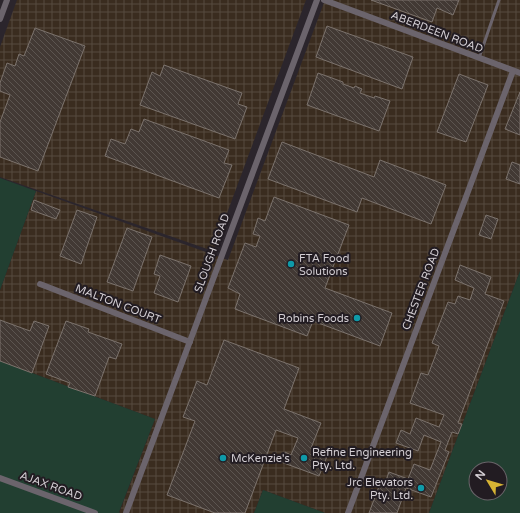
<svg xmlns="http://www.w3.org/2000/svg" width="520" height="513" font-family="'Varela Round',sans-serif">
	<style>
		.industrial { fill: url(#industrial-grid) }
		.grass { fill: #223f31; fill-rule: evenodd }
		.building { fill: url(#building-back-hatch); stroke: #7c736d }
		.lines { fill: none; stroke-linecap: round; stroke-linejoin: round }
		.service { stroke: #6b646c; stroke-width: 3 }
		.minor { stroke: #6b646c; stroke-width: 6 }
		.culture-dot { fill: #0f9aa8; stroke: #221c22; stroke-width: 1.5 }
		.labels { text-anchor: middle; dominant-baseline: central; stroke-width: 4; stroke-linejoin: round; paint-order: stroke }
		.street-label { font-size: 11px; fill: #d4cfd4; stroke: #221c22 }
		.poi-label { font-size: 11px; fill: #d4cfd4; stroke: #221c22; text-anchor: start }
	</style>
	<defs>
		<pattern id="industrial-grid" width="8" height="8" patternUnits="userSpaceOnUse"><rect width="8" height="8" fill="#3a2c1f"/><path d="M0 4h8M4 0v8" fill="none" stroke="#564a3f"/></pattern>
		<pattern id="building-back-hatch" width="6" height="6" patternUnits="userSpaceOnUse"><rect width="6" height="6" fill="#423934"/><path d="M-1 5l2 2M0 0l6 6M5-1l2 2" fill="none" stroke="#5c5550"/></pattern>
	</defs>
	<rect width="100%" height="100%" fill="#2b252c"/>
	<g class="industrial">
		<path d="M17,0H306L213,251L0,177V47Z"/>
		<path d="M325,0H520V271L429,513H325L263,490L254,513H119L155,419L0,361V290L36,191L228,260Z"/>
	</g>
	<g class="grass">
		<path d="M0,178L36,191L0,290Z"/>
		<path d="M520,271V513H429ZM476,469H500V493H476Z"/>
		<path d="M0,361L155,419L119,512L120,513H0Z"/>
		<path d="M263,490L325,513H254Z"/>
	</g>
	<g class="building">
		<path d="M371,0H459L453,15L437,8L432,22Z"/>
		<path d="M327,26L413,57L402,89L316,57Z"/>
		<path d="M35,28L85,46L38,171L0,157V122L10,95L0,91V83L7,63L15,66L19,54L24,56Z"/>
		<path d="M164,65L242,93L238,104L247,107L235,139L140,105L152,72L160,76Z"/>
		<path d="M318,73L343,82V84L354,88L355,86L362,89L360,93L374,98L375,96L390,101L379,131L307,105Z"/>
		<path d="M459,74L488,85L466,142L437,132Z"/>
		<path d="M520,92V135L505,129Z"/>
		<path d="M144,119L229,150L224,163L232,165L219,198L105,156L111,139L125,144L131,129L139,132Z"/>
		<path d="M282,142L374,177L380,160L446,185L431,224L362,198L357,212L268,179Z"/>
		<path d="M512,162L520,165V184L506,179Z"/>
		<path d="M274,197L349,225L325,288L392,313L380,346L313,321L307,336L235,309L240,294L228,288L245,243L256,247L260,236L253,234L258,218L265,221Z"/>
		<path d="M34,200L60,210L56,219L31,210Z"/>
		<path d="M77,210L97,217L81,264L60,256Z"/>
		<path d="M486,215L498,219L491,239L479,235Z"/>
		<path d="M127,228L152,237L133,291L107,282Z"/>
		<path d="M160,255L191,266L178,302L154,293L160,276L154,274Z"/>
		<path d="M460,265L491,277L485,294L504,301L458,423L462,424L458,434L452,432L445,450L449,452L431,497L406,488L397,513H369L381,481L385,483L389,472L408,479L414,464L430,470L441,442L424,435L418,451L396,443L401,430L410,434L416,418L439,427L444,415L410,403L421,373L428,375L439,346L432,343L448,302L455,304L458,296L470,300L474,288L455,280Z"/>
		<path d="M0,320L30,331L34,321L49,326L32,373L0,361Z"/>
		<path d="M66,321L89,329L88,332L122,344L116,359L109,357L95,396L68,387L70,383L46,374Z"/>
		<path d="M224,340L299,368L284,409L321,423L311,448L328,454L319,476L281,462L285,452L291,455L298,438L276,430L245,513H215L167,495L195,421L183,417L197,381L207,385Z"/>
	</g>
	<g class="lines">
		<path class="service" d="M479,58L499,0"/>
		<g class="minor">
			<path d="M324,0L520,73"/>
			<path d="M0,19L7,0"/>
			<path d="M40,284L190,342"/>
			<path d="M0,478L95,513"/>
			<path d="M126,513L317,0"/>
			<path d="M348,513L513,71"/>
		</g>
	</g>
	<g class="culture-dot">
		<circle cx="291" cy="264" r="4"/>
		<circle cx="357" cy="318" r="4"/>
		<circle cx="223" cy="458" r="4"/>
		<circle cx="304" cy="458" r="4"/>
		<circle cx="421" cy="488" r="4"/>
	</g>
	<g class="labels">
		<g class="street-label">
			<text transform="translate(437 32) rotate(21)">ABERDEEN ROAD</text>
			<text transform="translate(212 253) rotate(-70)">SLOUGH ROAD</text>
			<text transform="translate(421 289) rotate(-69)">CHESTER ROAD</text>
			<text transform="translate(118 304) rotate(21)">MALTON COURT</text>
			<text transform="translate(51 486) rotate(20)">AJAX ROAD</text>
		</g>
		<g class="poi-label">
			<text x="299" y="258">FTA Food<tspan x="299" dy="13">Solutions</tspan></text>
			<text x="349" y="318" text-anchor="end">Robins Foods</text>
			<text x="312" y="452">Refine Engineering<tspan x="312" dy="13">Pty. Ltd.</tspan></text>
			<text x="231" y="458">McKenzie's</text>
			<text x="413" y="482" text-anchor="end">Jrc Elevators<tspan x="413" dy="13">Pty. Ltd.</tspan></text>
		</g>
	</g>
	<g transform="translate(488 481) rotate(308)"><circle r="19" fill="#221c22" stroke="#696469"/>
	<path d="M0-3L7 15L0 10L-7 15Z" fill="#d7b434"/>
	<text y="-6" font-size="11" font-weight="bold" text-anchor="middle" fill="#d4cfd4">N</text>
	</g>
</svg>
